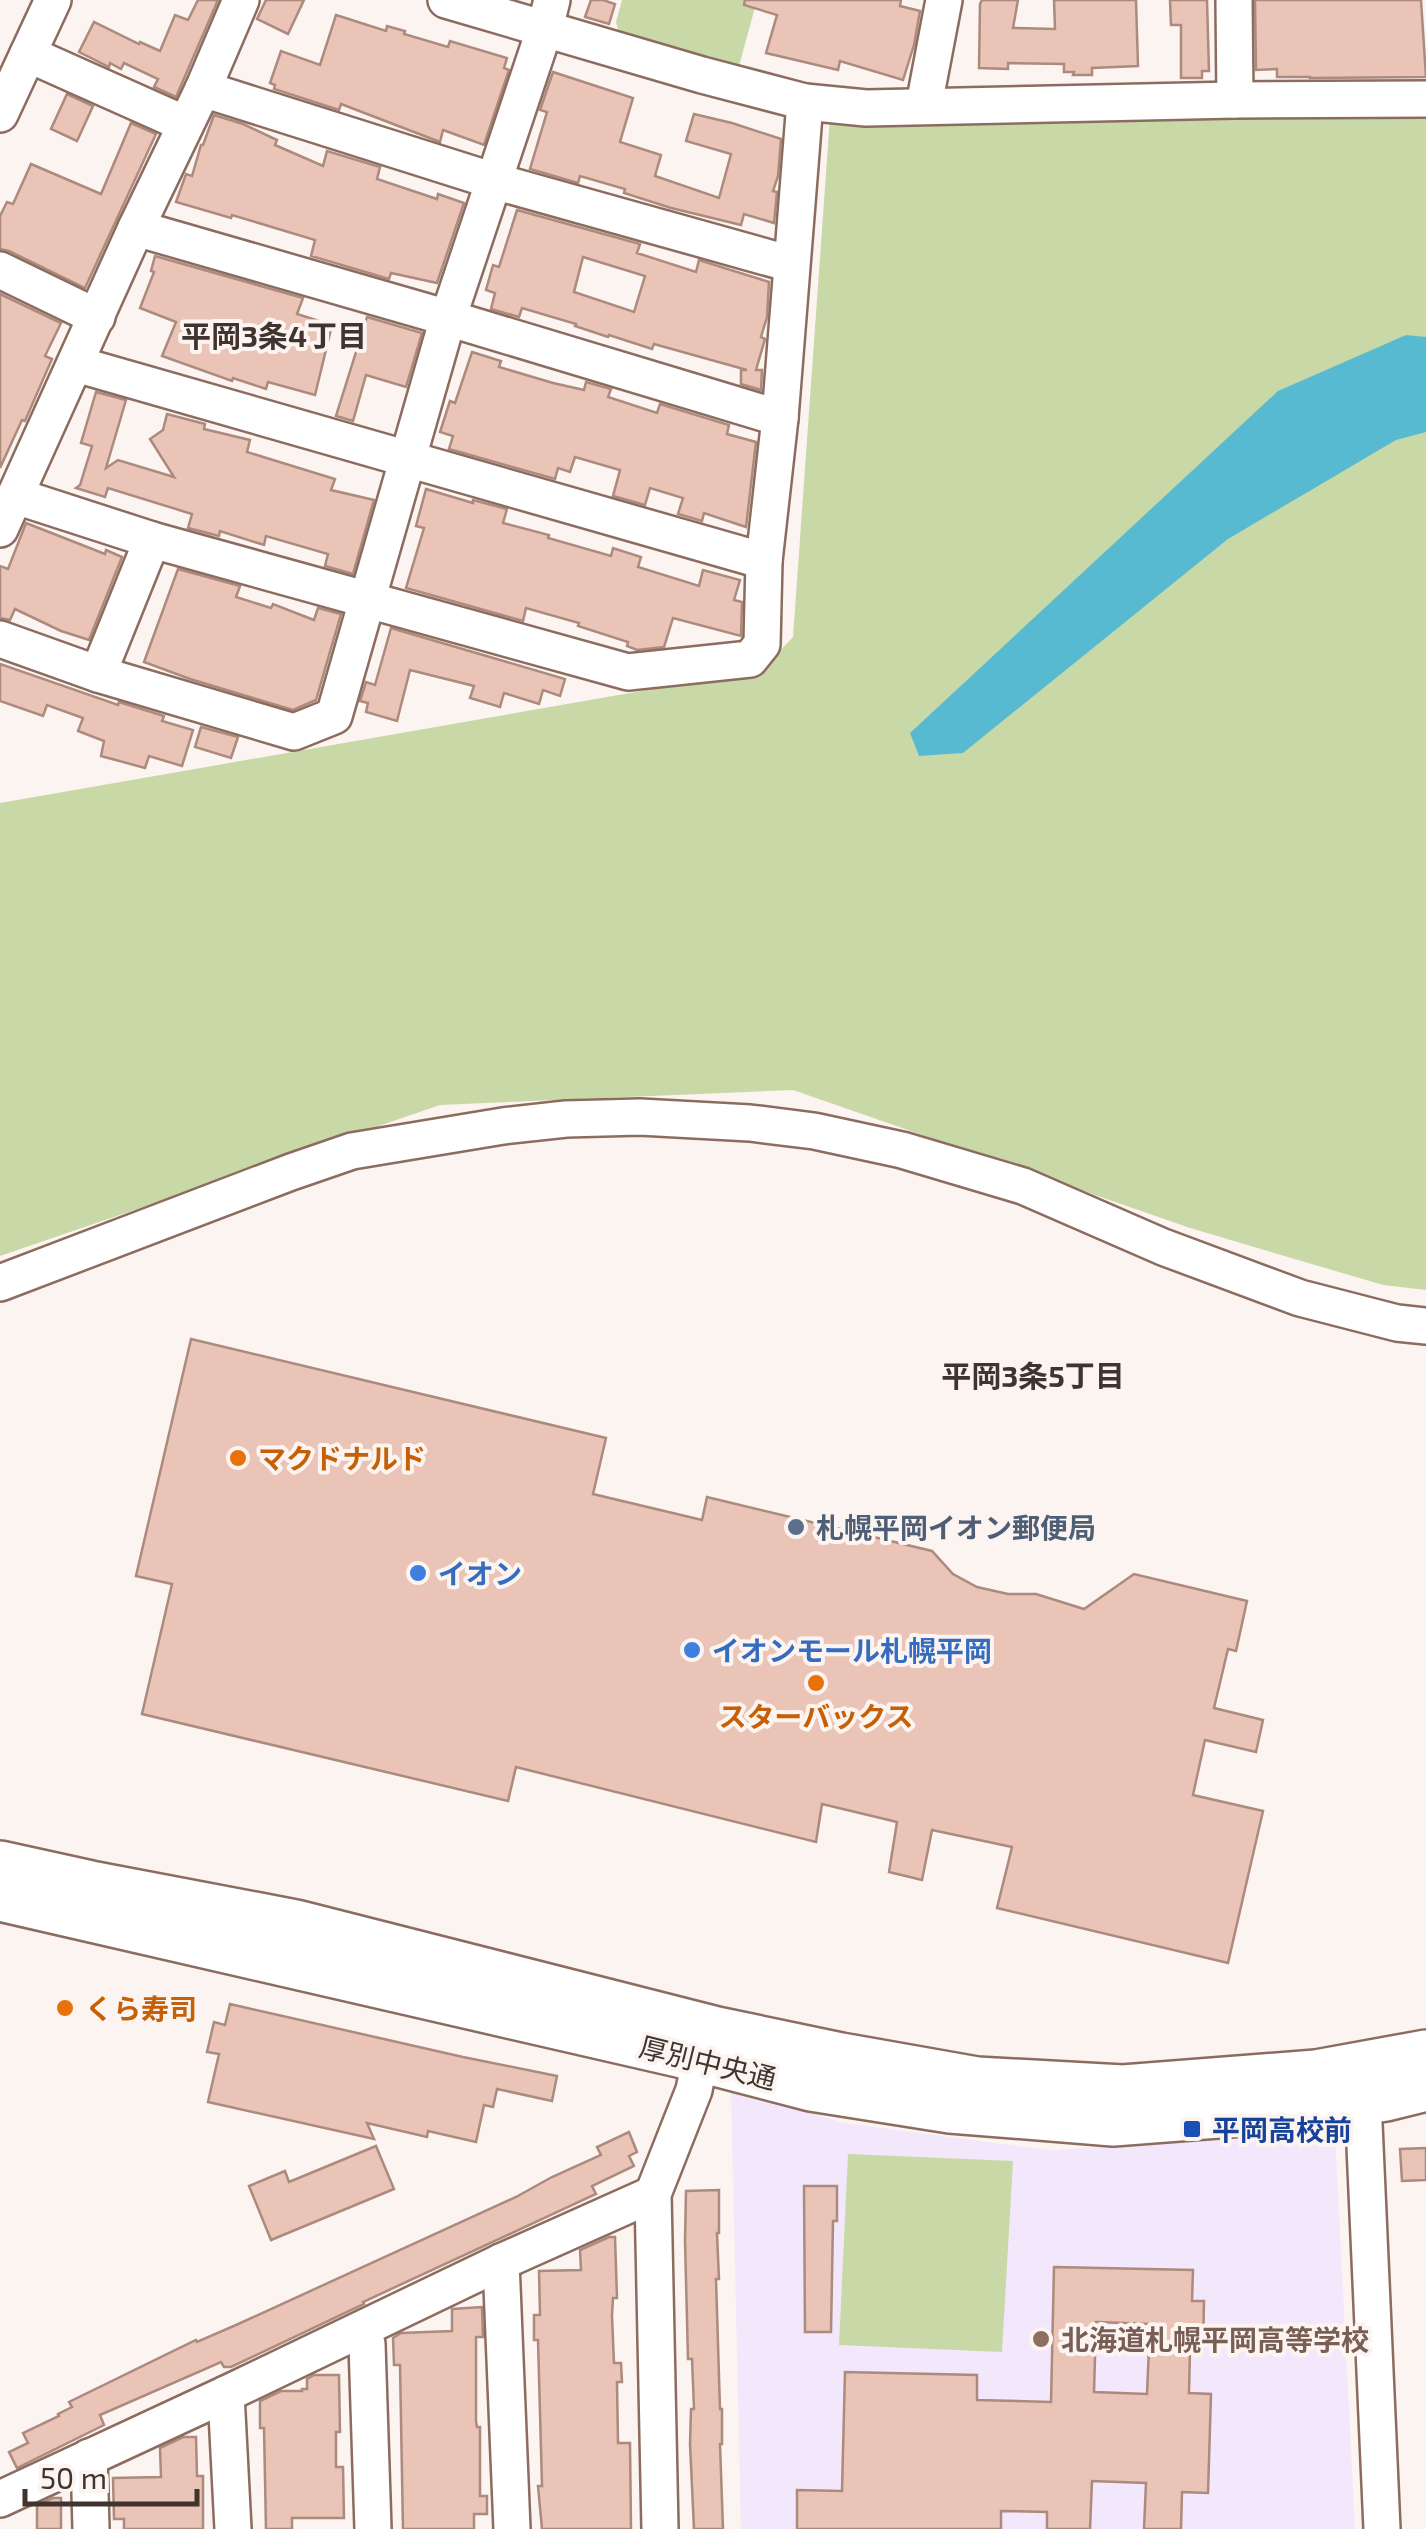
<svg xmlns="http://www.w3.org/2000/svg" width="1426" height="2529" font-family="'Exo 2','Noto Sans JP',sans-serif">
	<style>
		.education { fill: #f3e7fb }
		.green { fill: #c8d9a7 }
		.water { fill: #58bad1 }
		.building { fill: #e9c4b7; stroke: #ac8a7d; stroke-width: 2.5; fill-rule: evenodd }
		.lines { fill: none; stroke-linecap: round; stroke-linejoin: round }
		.minor-casing { stroke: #8c6c5f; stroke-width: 40 }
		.major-casing { stroke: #8c6c5f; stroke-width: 50 }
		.minor { stroke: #fff; stroke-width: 35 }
		.major { stroke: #fff; stroke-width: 45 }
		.food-dot { fill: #e8710a; stroke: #fcf4f1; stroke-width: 4 }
		.service-dot { fill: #5c6f8a; stroke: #fcf4f1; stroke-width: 4 }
		.shop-dot { fill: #3f7fe0; stroke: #fcf4f1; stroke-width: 4 }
		.transit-dot { fill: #1a4fb4; stroke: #fcf4f1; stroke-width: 4 }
		.education-dot { fill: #8d6e63; stroke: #fcf4f1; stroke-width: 4 }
		.labels { text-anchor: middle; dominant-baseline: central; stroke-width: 8; stroke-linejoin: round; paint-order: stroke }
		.food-label { font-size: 28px; font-weight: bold; fill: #c56008; stroke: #fcf4f1; text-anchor: start }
		.service-label { font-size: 28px; font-weight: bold; fill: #4e5e75; stroke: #fcf4f1; text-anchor: start }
		.shop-label { font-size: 28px; font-weight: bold; fill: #366cbe; stroke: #fcf4f1; text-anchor: start }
		.street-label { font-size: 28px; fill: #41332d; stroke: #fcf4f1 }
		.transit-label { font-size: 28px; font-weight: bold; fill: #164399; stroke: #fcf4f1; text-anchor: start }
		.education-label { font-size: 28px; font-weight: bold; fill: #785e54; stroke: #fcf4f1; text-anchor: start }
		.neighbourhood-label { font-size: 30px; font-weight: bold; fill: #41332d; stroke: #fcf4f1 }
	</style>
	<rect width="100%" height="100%" fill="#fcf4f1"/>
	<path class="education" d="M731,2089L844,2123L1048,2150L1335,2134L1355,2529H741Z"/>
	<g class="green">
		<path d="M622,0H757L739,66L619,32L616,22Z"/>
		<path d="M1426,113V1290L1383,1285L1190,1228L793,1090L440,1105L0,1256V803L762,670L793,637L830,117Z"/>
		<path d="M848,2154L1013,2161L1002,2352L839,2345Z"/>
	</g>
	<path class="water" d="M1406,335L1426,337V432L1396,440L1228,539L963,753L919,756L910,733L1278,391Z"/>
	<g class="building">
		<path d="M198,0H218L176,97L154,87L158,79L124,63L121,69L110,63L109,67L79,52L94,22L139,44L140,42L160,51L175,15L188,20Z"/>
		<path d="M266,0H304L288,34L257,19Z"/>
		<path d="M591,0H603L615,4L609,24L585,17Z"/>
		<path d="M745,0H901L900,6L920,11L914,45L903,80L840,61L838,70L766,53L777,15L744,5Z"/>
		<path d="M982,0H1018L1013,28L1055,29L1054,0H1136L1138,66L1092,68V75H1073L1074,72H1064V64L1008,63V69L979,68L980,4Z"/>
		<path d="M1170,0H1207L1209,71H1202V78H1181V25H1171Z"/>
		<path d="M1255,0H1421L1426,77L1310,78V77H1277V69L1256,70Z"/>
		<path d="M336,15L386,31L387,26L405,31L404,34L448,47L450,41L507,58L504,68L509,70L484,145L443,130L440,142L341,104L339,110L274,89L275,85L270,83L281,51L320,65Z"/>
		<path d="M553,72L633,98L620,142L661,155L655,176L719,198L731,154L686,141L694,114L732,123L781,139L778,176L773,191L777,192L774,223L744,214L741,225L671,208L624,193L625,189L580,176L578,183L530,169L547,112L540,110Z"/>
		<path d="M67,94L93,106L77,141L51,129Z"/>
		<path d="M214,115L243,124L277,140L275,145L323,166L327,151L380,167L377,179L437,199L438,194L464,203L437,283L391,273L389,279L311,256L315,240L232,215L231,218L176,202L186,174L192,176L201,145H203Z"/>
		<path d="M131,123L156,134L85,288L9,251L0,249V216L7,202L13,204L31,164L101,194Z"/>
		<path d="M517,210L640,244L637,253L696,272L699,260L769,282L767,317L761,337L765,339L756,370H762L761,390L741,384V370H747L654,344L652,349L609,335L608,337L575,326L576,324L522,308L519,317L491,309L495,293L486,290L493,265L499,267ZM583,257L645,276L634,312L574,292Z"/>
		<path d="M155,256L303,298L297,314L332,325L315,395L268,382L266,389L233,378L232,381L162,356L176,322L140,308L154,272L151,271Z"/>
		<path d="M0,294L61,323L45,356L52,359L25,421L22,420L0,468Z"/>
		<path d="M367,317L422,333L406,387L366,375L353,421L336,416Z"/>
		<path d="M472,352L501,361L499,367L553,383L584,390L586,382L611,389L608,397L657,413L660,404L729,425L727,434L756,442L746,527L704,513L702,521L678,514L683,498L650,488L645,505L613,496L620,470L575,457L570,472L558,468L555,479L449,449L453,436L440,432L450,401L455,403Z"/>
		<path d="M96,392L126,400L106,468L118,460L174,477L150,439L163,430L167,414L205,424L204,429L250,440L247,452L335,479L331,490L374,500L353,574L325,566L328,554L266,536L264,545L220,531L219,536L188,528L192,514L108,488L105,497L76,488L80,485L92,446L81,443Z"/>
		<path d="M426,489L473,503V500L507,509L503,523L549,535L548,538L611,556L613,548L641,557L638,567L699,586L703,570L740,580L734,600L742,602L741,636L673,618L664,647L637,650L627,646L628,642L578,626L579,623L526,608L523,621L406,588L424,528L416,526Z"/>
		<path d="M26,523L105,554L106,550L122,557L89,640L61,631L15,609L10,620L0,618V566L8,569Z"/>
		<path d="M178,569L240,586L236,597L271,608L273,604L314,620L318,608L341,614L316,700L293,710L190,679L144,662Z"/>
		<path d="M391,628L565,679L560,696L543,690L539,704L504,693L500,707L470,698L474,686L410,670L397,721L366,712L368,703L360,701L366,682L375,685Z"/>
		<path d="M0,664L118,705L119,702L164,716L162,721L193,730L182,766L149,756L145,768L101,756L104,741L78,731L83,718L47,705L43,716L0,701Z"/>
		<path d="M201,727L238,737L231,758L195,747Z"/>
		<path d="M191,1339L606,1438L593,1494L702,1520L707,1497L932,1551L953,1574L977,1587L1008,1594H1036L1084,1609L1134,1574L1247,1601L1236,1651L1228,1649L1214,1708L1263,1720L1256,1752L1205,1740L1193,1795L1263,1811L1228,1963L997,1908L1012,1847L932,1830L922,1880L889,1872L897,1822L822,1804L816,1842L516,1767L508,1801L142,1714L172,1584L136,1576Z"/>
		<path d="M230,2004L463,2057L557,2076L552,2101L497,2089L493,2107L484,2105L476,2142L428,2131L427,2137L367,2123L374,2139L208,2102L219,2054L207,2052L214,2022L225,2025Z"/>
		<path d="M629,2132L637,2152L629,2156L634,2166L592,2186L596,2194L363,2302L364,2304L231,2367H224L221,2362L100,2415L104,2425L17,2468L9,2452L28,2443L23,2433L59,2416L58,2414L72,2407L69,2402L196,2340L197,2342L236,2325L516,2197L552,2177L601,2155L597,2147Z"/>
		<path d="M376,2146L394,2189L271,2240L249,2186L285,2171L289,2182Z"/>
		<path d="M1426,2148V2180L1402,2181L1400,2149Z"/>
		<path d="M804,2186H837V2221H833L831,2332H805Z"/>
		<path d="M719,2190V2233H717L719,2279H716L720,2409H722V2444H720L723,2529H694L690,2444L691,2409H694L692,2359H688L685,2241L686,2191Z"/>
		<path d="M609,2237H615L617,2298H613L612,2316L614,2363H621L622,2382H617L618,2443H630L631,2529H542L538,2486H542L538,2340H534V2315H540L539,2271L581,2270L580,2250Z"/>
		<path d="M1054,2267L1193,2270L1192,2301H1204L1203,2350H1190L1189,2393L1211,2394L1208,2493L1182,2492L1181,2529H1144L1146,2483L1092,2481L1090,2529H1047V2512L1001,2511V2529H797V2490L842,2491L845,2372L977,2375V2400L1051,2402ZM1096,2322L1150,2324L1147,2394L1094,2392Z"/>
		<path d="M482,2307L483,2337H476V2421L477,2427H480V2496H487V2514H474V2529H403L400,2365H394L393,2338L401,2333L452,2331V2309Z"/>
		<path d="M314,2375H339L340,2432H336V2467H343L344,2518H292V2529H266L264,2428H260V2401L281,2391H302V2389H307V2379Z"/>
		<path d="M183,2437H196L197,2476H203V2529H124V2519H114L113,2478L161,2477L160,2448Z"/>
		<path d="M53,2498H61V2529H37V2505Z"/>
	</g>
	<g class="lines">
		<defs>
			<g id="minor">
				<path d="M446,0L702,75L805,102L866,108L1235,100L1426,99"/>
				<path d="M1234,0L1235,100"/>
				<path d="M28,54L185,124"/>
				<path d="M203,89L494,181L791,264"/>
				<path d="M924,105L944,0"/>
				<path d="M0,114L53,0"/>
				<path d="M136,228L448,318L780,418"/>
				<path d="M0,270L97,317"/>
				<path d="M76,364L764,561"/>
				<path d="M16,496L152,540L628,672L750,659L762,644L764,561L780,418L805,102"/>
				<path d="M0,529L136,228L203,89L241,0"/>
				<path d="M0,639L98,674L294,732L334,716L448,318L545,28L552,0"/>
				<path d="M98,674L152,540"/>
				<path d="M0,1283L291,1172L352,1151L503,1126L566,1119L640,1117L750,1123L814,1131L902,1150L1023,1186L1163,1247L1300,1298L1397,1323L1426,1326"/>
				<path d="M1363,2101L1382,2529"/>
				<path d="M501,2262L512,2529"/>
				<path d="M363,2329L367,2344L373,2529"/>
				<path d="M226,2394L233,2529"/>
				<path d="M89,2457L91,2529"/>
				<path d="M0,2499L226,2394L501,2262L653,2194"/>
				<path d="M660,2529L653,2194L694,2090L700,2059"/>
			</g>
			<g id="major">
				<path d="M0,1864L91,1884L296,1923L717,2030L841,2056L977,2080L1123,2088L1316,2073L1426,2053"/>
				<path d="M0,1898L700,2059L811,2088L950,2110L1113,2123L1324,2107L1386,2098L1426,2088"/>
			</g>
		</defs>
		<use href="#minor" class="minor-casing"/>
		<use href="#major" class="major-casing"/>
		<use href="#minor" class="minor"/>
		<use href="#major" class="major"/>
	</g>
	<g class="food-dot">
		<circle cx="238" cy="1458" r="10"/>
		<circle cx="816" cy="1683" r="10"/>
		<circle cx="65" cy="2008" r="10"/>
	</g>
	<circle class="service-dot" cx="796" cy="1527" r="10"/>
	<g class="shop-dot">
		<circle cx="418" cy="1573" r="10"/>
		<circle cx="692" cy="1650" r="10"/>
	</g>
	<rect class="transit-dot" x="1182" y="2119" width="20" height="20" rx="5"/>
	<circle class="education-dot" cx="1041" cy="2339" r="10"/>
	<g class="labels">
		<g class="food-label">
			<text x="258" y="1458">マクドナルド</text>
			<text x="816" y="1716" text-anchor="middle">スターバックス</text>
			<text x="85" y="2008">くら寿司</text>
		</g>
		<g class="service-label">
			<text x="816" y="1527">札幌平岡イオン郵便局</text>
		</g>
		<g class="shop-label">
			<text x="438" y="1573">イオン</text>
			<text x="712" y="1650">イオンモール札幌平岡</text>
		</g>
		<g class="street-label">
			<text transform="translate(708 2062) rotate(14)">厚別中央通</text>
		</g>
		<g class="transit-label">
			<text x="1212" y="2129">平岡高校前</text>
		</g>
		<g class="education-label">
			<text x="1061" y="2339">北海道札幌平岡高等学校</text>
		</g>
		<g class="neighbourhood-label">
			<text x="274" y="335">平岡3条4丁目</text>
			<text x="1033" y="1375">平岡3条5丁目</text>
		</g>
	</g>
	<path d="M25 2489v15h172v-15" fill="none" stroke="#41332d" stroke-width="5"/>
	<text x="40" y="2489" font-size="30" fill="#41332d" stroke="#fcf4f1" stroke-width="8" paint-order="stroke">50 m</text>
</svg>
